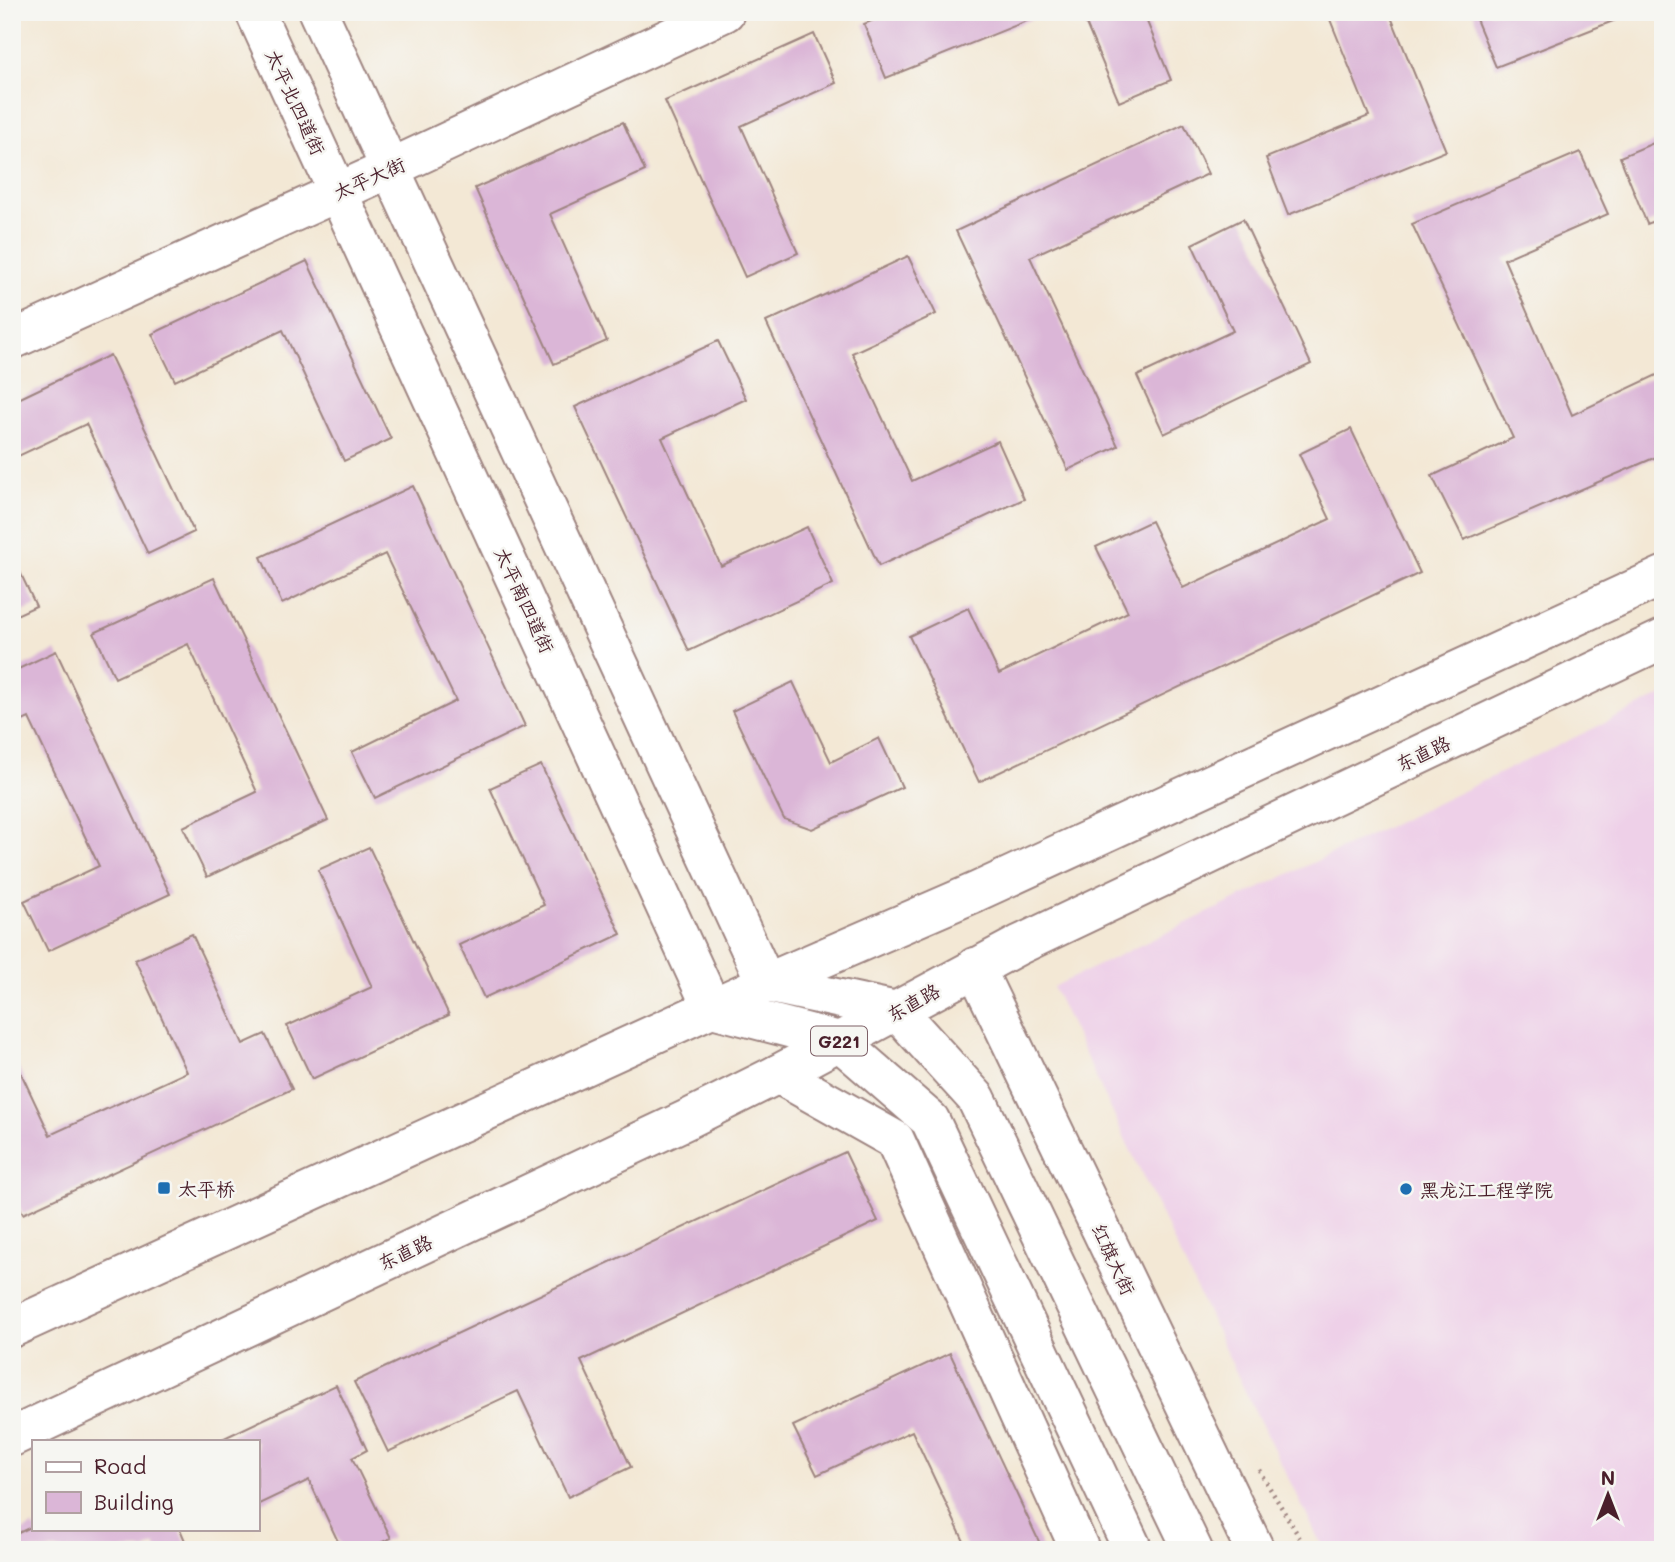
<svg xmlns="http://www.w3.org/2000/svg" width="1675" height="1562" font-family="Mali,'LXGW WenKai TC',sans-serif">
	<style>
		.built { fill: #eed0e8 }
		.building { fill: #dbb6d7 }
		.lines { fill: none; stroke-linecap: round; stroke-linejoin: round }
		.secondary-casing { stroke: #9e8480; stroke-width: 42 }
		.primary-casing { stroke: #9e8480; stroke-width: 42 }
		.trunk-casing { stroke: #9e8480; stroke-width: 42 }
		.path { stroke: #9e8480; stroke-width: 4.5; stroke-dasharray: 2 5; stroke-linecap: butt }
		.secondary { stroke: #fff; stroke-width: 38 }
		.primary { stroke: #fff; stroke-width: 38 }
		.trunk { stroke: #fff; stroke-width: 38 }
		.poi-dot { fill: #1f6fb2; stroke: #f6f6f2; stroke-width: 2.5 }
		.labels { text-anchor: middle; dominant-baseline: central; stroke-width: 5; stroke-linejoin: round; paint-order: stroke }
		.shield { fill: #f6f6f2; stroke: #7e6067; stroke-width: 2 }
		.shield-label { font-size: 18px; font-weight: bold; fill: #4a1f2b }
		.street-label { font-size: 19px; fill: #4a1f2b; stroke: #f6f6f2 }
		.poi-label { font-size: 19px; fill: #4a1f2b; stroke: #f6f6f2; text-anchor: start }
	</style>
	<rect width="100%" height="100%" fill="#f6f6f2"/>
	<filter id="ink" filterUnits="userSpaceOnUse"><feTurbulence type="fractalNoise" baseFrequency=".0143" numOctaves="2"/><feDisplacementMap in="SourceGraphic" scale="14" xChannelSelector="R" yChannelSelector="G"/><feConvolveMatrix kernelMatrix="1 2 1 2 8 2 1 2 1" color-interpolation-filters="sRGB"/></filter>
	<filter id="wash" filterUnits="userSpaceOnUse"><feTurbulence type="fractalNoise" baseFrequency=".00686" numOctaves="4" result="noise"/><feDisplacementMap in="SourceGraphic" scale="28" xChannelSelector="R" yChannelSelector="G"/><feGaussianBlur stdDeviation="1.57" result="paint"/><feColorMatrix in="noise" values="0 0 0 0 0 0 0 0 0 0 0 0 0 0 0 0 0 1.4 0 .05"/><feComposite in="paint" operator="in"/></filter>
	<g filter="url(#wash)">
		<rect width="100%" height="100%" fill="#f3e8d5"/>
		<path class="built" d="M1663,695V1550H1324L1245,1391L1053,987Z"/>
		<g id="blocks">
			<g class="building">
				<path d="M893,12H1038L1039,16L886,78L864,24Z"/>
				<path d="M1081,12H1143L1171,80L1119,102Z"/>
				<path d="M1327,12H1389L1446,151L1288,215L1266,158L1369,116Z"/>
				<path d="M1473,12H1636L1496,67Z"/>
				<path d="M814,34L836,83L741,126L798,253L745,277L665,101Z"/>
				<path d="M623,122L645,171L550,214L607,341L554,364L475,188Z"/>
				<path d="M1184,124L1208,174L1030,257L1118,446L1068,470L956,231Z"/>
				<path d="M1663,139V218L1647,224L1620,157Z"/>
				<path d="M1580,152L1608,214L1504,259L1572,415L1663,372V454L1464,540L1432,476L1513,438L1412,224Z"/>
				<path d="M1243,219L1311,364L1164,434L1137,376L1233,331L1192,244Z"/>
				<path d="M908,256L936,314L852,353L912,481L998,441L1024,499L879,566L766,322Z"/>
				<path d="M307,261L391,439L344,461L283,330L175,381L152,334Z"/>
				<path d="M718,341L746,399L662,438L721,566L807,527L833,584L689,651L575,407Z"/>
				<path d="M110,355L194,532L148,554L86,424L12,459V402Z"/>
				<path d="M1351,429L1420,573L979,782L909,636L968,608L999,674L1128,612L1096,547L1151,521L1183,588L1330,519L1299,454Z"/>
				<path d="M413,486L525,726L375,798L352,752L456,701L385,554L282,604L261,557Z"/>
				<path d="M12,555L36,606L12,617Z"/>
				<path d="M214,578L328,820L207,877L183,827L257,792L188,644L115,678L94,633Z"/>
				<path d="M56,651L170,894L48,951L24,901L99,866L29,718L12,726V672Z"/>
				<path d="M793,682L831,762L879,738L902,787L812,829L784,819L732,711Z"/>
				<path d="M541,765L621,934L484,998L459,945L544,905L490,788Z"/>
				<path d="M369,847L449,1015L312,1079L287,1026L372,987L318,870Z"/>
				<path d="M192,934L243,1044L265,1034L292,1089L23,1214L12,1191V1054L50,1135L187,1072L135,960Z"/>
				<path d="M845,1152L878,1221L581,1361L631,1467L568,1497L518,1391L388,1452L354,1382Z"/>
				<path d="M950,1353L1043,1550H968L912,1431L817,1475L793,1426Z"/>
				<path d="M336,1385L367,1450L352,1458L391,1538L366,1550H342L309,1480L257,1505V1441H218Z"/>
				<path d="M33,1526V1529H180L189,1550H157L155,1545L145,1550H12V1536Z"/>
			</g>
		</g>
	</g>
	<g filter="url(#ink)">
		<use href="#blocks" fill-opacity="0" stroke="#9e8480" stroke-width="2"/>
		<g class="lines">
			<defs>
				<path id="secondary" d="M12,340L391,168L725,12"/>
				<g id="primary">
					<path d="M255,12L712,1008L839,1041L930,1120L1133,1550"/>
					<path d="M318,12L766,983L897,1011L976,1098L1193,1550"/>
					<path d="M975,967L1255,1550"/>
					<path d="M778,1074L895,1140L1080,1550"/>
				</g>
				<g id="trunk">
					<path d="M12,1328L766,983L976,892L1663,576"/>
					<path d="M12,1437L688,1119L778,1074L1019,945L1663,639"/>
				</g>
			</defs>
			<use href="#secondary" class="secondary-casing"/>
			<use href="#primary" class="primary-casing"/>
			<use href="#trunk" class="trunk-casing"/>
			<path class="path" d="M1259,1470L1307,1550"/>
			<use href="#secondary" class="secondary"/>
			<use href="#primary" class="primary"/>
			<use href="#trunk" class="trunk"/>
		</g>
	</g>
	<g class="poi-dot">
		<rect x="157" y="1181" width="14" height="14" rx="3.5"/>
		<circle cx="1406" cy="1189" r="7"/>
	</g>
	<g class="labels">
		<rect class="shield" x="811" y="1026.5" width="56" height="29" rx="5"/>
		<g class="shield-label">
			<text x="839" y="1041">G221</text>
		</g>
		<g class="street-label">
			<text transform="translate(296 102) rotate(65)">太平北四道街</text>
			<text transform="translate(369 178) rotate(-24)">太平大街</text>
			<text transform="translate(525 600) rotate(65)">太平南四道街</text>
			<text transform="translate(1423 753) rotate(-25)">东直路</text>
			<text transform="translate(913 1002) rotate(-29)">东直路</text>
			<text transform="translate(405 1252) rotate(-25)">东直路</text>
			<text transform="translate(1114 1259) rotate(65)">红旗大街</text>
		</g>
		<g class="poi-label">
			<text x="178" y="1188">太平桥</text>
			<text x="1420" y="1189">黑龙江工程学院</text>
		</g>
	</g>
	<rect width="1675" height="1562" fill="none" stroke="#f6f6f2" stroke-width="42"/>
	<rect x="32" y="1440" width="228" height="91" fill="#f6f6f2" stroke="#b1a0a2" stroke-width="2"/>
	<rect x="46" y="1462" width="35" height="10" fill="#ffffff" stroke="#b1a0a2" stroke-width="2"/>
	<text x="94" y="1474" font-size="21" fill="#4a1f2b">Road</text>
	<rect x="46" y="1492" width="35" height="21" fill="#dbb6d7" stroke="#b1a0a2" stroke-width="2"/>
	<text x="94" y="1510" font-size="21" fill="#4a1f2b">Building</text>
	<g transform="translate(1608 1495)" stroke="#f6f6f2" stroke-width="5" paint-order="stroke">
	<path d="M0-5L12 26L0 18L-12 26Z" fill="#4a1f2b"/>
	<text y="-10" font-size="19" font-weight="bold" text-anchor="middle" fill="#4a1f2b">N</text>
	</g>
</svg>
